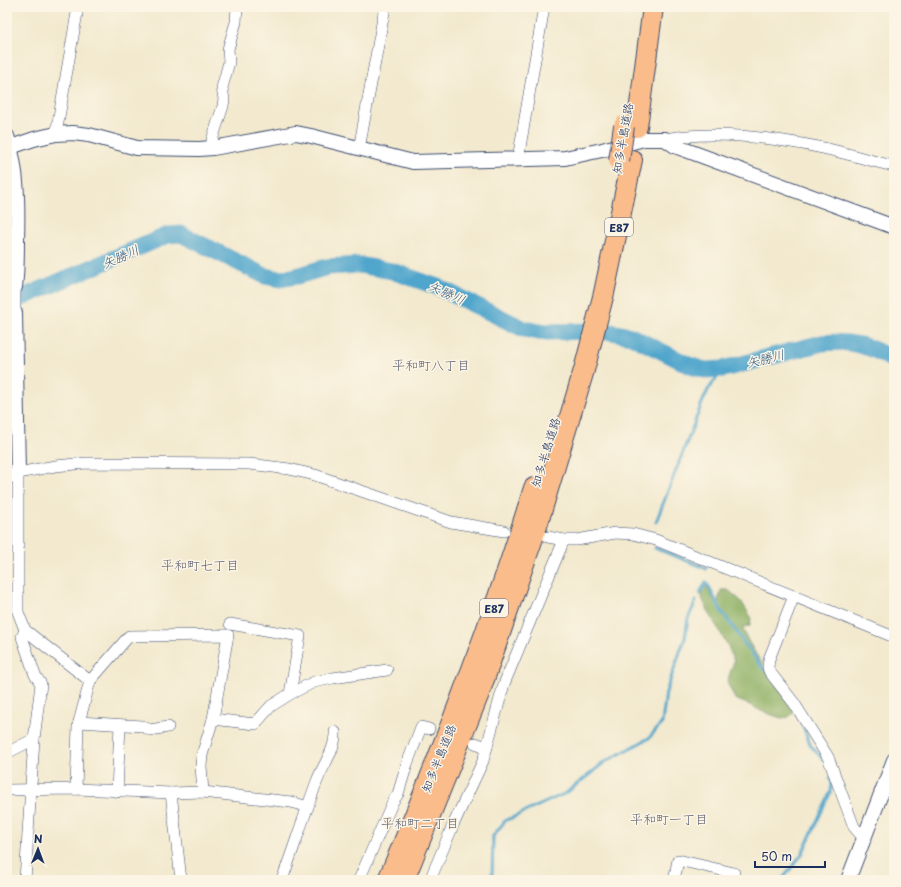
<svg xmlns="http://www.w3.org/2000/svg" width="901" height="887" font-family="'Playpen Sans','Klee One',sans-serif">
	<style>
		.forest { fill: #8eb065; stroke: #547062 }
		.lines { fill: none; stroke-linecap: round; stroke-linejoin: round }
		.stream { stroke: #50a5cc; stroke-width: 3 }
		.river { stroke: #50a5cc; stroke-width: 17 }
		.minor-casing { stroke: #3b4b6f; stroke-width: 12 }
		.tertiary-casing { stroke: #3b4b6f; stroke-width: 16 }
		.motorway-casing { stroke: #3b4b6f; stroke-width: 22 }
		.minor { stroke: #fff; stroke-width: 11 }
		.tertiary { stroke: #fff; stroke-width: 14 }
		.motorway { stroke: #fabc8b; stroke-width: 20 }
		.motorway-bridge-casing { stroke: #3b4b6f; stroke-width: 22; stroke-linecap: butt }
		.motorway-bridge { stroke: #fabc8b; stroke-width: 20 }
		.labels { text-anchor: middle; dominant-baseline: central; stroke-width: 3; stroke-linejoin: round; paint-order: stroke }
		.shield { fill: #fcf5e5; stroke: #5e6a86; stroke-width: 1 }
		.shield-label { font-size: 11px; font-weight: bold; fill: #1b2f5e }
		.street-label { font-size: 12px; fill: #1b2f5e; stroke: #fcf5e5 }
		.water-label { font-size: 13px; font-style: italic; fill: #2e5884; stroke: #fcf5e5 }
		.neighbourhood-label { font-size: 13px; fill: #5c5f70; stroke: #fcf5e5 }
	</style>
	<rect width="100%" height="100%" fill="#fcf5e5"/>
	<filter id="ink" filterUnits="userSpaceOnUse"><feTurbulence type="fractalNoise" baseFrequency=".025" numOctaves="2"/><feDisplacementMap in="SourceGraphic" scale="8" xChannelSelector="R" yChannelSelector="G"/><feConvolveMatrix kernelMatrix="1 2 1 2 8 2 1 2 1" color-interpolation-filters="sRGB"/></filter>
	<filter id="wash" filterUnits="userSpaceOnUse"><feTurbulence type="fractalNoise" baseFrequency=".012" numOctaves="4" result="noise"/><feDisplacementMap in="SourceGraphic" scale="16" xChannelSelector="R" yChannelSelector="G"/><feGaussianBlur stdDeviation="0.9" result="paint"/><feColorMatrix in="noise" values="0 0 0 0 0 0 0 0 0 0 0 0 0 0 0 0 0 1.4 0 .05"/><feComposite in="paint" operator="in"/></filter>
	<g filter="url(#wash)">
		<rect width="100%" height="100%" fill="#f2e9ce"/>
		<path class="forest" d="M703,587H707L717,605L721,590H728L741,601L751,617L750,626L743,627C744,642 782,691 792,706L794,711L789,717L781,718L761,711L750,705L735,699L727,682L734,661L727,644L709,613L701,596Z"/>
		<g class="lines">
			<g class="stream">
				<path d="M656,522L702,403L708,390L723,369"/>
				<path d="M655,548L703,567L706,569"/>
				<path d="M706,582L722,612L764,670"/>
				<path d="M700,593L706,582"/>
				<path d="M803,727L811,746L823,759"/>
				<path d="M492,880L493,836L505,821L566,793L605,762L649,738L662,723L666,692L685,638L688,619L696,601"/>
				<path d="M782,880L802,854L831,791L832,783L830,778"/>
			</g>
			<path class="river" d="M7,305L21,298L168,235L181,234L265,276L280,279L297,276L327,267L359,265L392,271L438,287L524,329L539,332L606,331L631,336L691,366L705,370L723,369L822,343C849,340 871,345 894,361"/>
		</g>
	</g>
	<g filter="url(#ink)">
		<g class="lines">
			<defs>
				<g id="minor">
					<path d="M56,134L78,7"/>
					<path d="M665,139C714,130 774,138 823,148C847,153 870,161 894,166"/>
					<path d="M213,148L212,140L223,106L224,99L222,88L229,62L228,49L236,22L237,7"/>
					<path d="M359,149L385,7"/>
					<path d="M518,159L544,7"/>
					<path d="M15,287V313"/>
					<path d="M548,537L564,540H577L615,533L633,534L656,540L894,637"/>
					<path d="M794,596L769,659L768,667L769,671L794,703L828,757L854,827L863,837"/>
					<path d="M90,681L25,630L18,612V473L55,466L86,463L249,464L289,469L315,475L451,522L504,531"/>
					<path d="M290,694L314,682L333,678L387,670"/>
					<path d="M79,722L142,726L150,730L168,727"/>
					<path d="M475,743L487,747"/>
					<path d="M7,753L34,739L41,684L35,675L22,637L25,630"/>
					<path d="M76,789L78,726L90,681L129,636L228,635L213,719L255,724L271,706L290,694L300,636L230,624"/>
					<path d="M7,790L76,789L171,793L203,792L291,802L308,807"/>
					<path d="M117,792L120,725"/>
					<path d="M203,792L201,766L202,755L213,719"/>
					<path d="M171,793L181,880"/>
					<path d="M25,880L34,739"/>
					<path d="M282,880C294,847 305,813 317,781C323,765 336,749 335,732"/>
					<path d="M359,880L393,801L398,794L407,764L421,727L429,729"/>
					<path d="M430,880L454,823L483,761L504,684L564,540"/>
					<path d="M674,880L678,860L734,873"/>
				</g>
				<g id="tertiary">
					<path d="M7,136C18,170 18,205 17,240C17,256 17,272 15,287"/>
					<path d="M11,147L34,139L56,134L73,133L89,135L137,148L199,149L213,148L296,133L311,136L413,162L565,158L602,150L644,139H665L675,146L894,227"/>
					<path d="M7,477L18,473L15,313"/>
					<path d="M848,880L894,760"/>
				</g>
				<g id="motorway">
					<path d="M637,127L653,7"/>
					<path d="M388,880C442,752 493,621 534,488"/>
					<path d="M404,880L480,691L536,529L584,370L604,293L632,160"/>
				</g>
			</defs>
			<use href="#minor" class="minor-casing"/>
			<use href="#tertiary" class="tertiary-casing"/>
			<use href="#motorway" class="motorway-casing"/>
			<use href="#minor" class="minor"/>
			<use href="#tertiary" class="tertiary"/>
			<use href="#motorway" class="motorway"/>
			<defs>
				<path id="motorway-bridge" d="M619,161L624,126"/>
			</defs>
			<use href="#motorway-bridge" class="motorway-bridge-casing"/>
			<use href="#motorway-bridge" class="motorway-bridge"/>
		</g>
	</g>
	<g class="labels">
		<g class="shield">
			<rect x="605" y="218" width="28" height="18" rx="3"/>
			<rect x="480" y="599" width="28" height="18" rx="3"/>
		</g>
		<g class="shield-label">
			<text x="619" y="227">E87</text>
			<text x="494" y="608">E87</text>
		</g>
		<g class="street-label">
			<text transform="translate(622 138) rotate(-80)">知多半島道路</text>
			<text transform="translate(545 452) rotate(-73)">知多半島道路</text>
			<text transform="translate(438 758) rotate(-68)">知多半島道路</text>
		</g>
		<g class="water-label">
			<text transform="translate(120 256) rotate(-24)">矢勝川</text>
			<text transform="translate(447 292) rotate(24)">矢勝川</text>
			<text transform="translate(765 358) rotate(-14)">矢勝川</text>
		</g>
		<g class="neighbourhood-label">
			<text x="431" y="364">平和町八丁目</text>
			<text x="200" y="564">平和町七丁目</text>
			<text x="669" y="818">平和町一丁目</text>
			<text x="420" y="822">平和町二丁目</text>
		</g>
	</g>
	<rect width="901" height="887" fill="none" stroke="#fcf5e5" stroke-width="24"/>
	<g transform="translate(38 849) rotate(1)" stroke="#fcf5e5" stroke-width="3" paint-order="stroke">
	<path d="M0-3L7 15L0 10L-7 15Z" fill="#1b2f5e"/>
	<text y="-6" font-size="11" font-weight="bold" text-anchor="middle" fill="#1b2f5e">N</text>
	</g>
	<path d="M755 861v6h70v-6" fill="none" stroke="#1b2f5e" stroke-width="2"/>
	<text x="761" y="861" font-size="12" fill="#1b2f5e" stroke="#fcf5e5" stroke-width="3" paint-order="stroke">50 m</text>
</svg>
